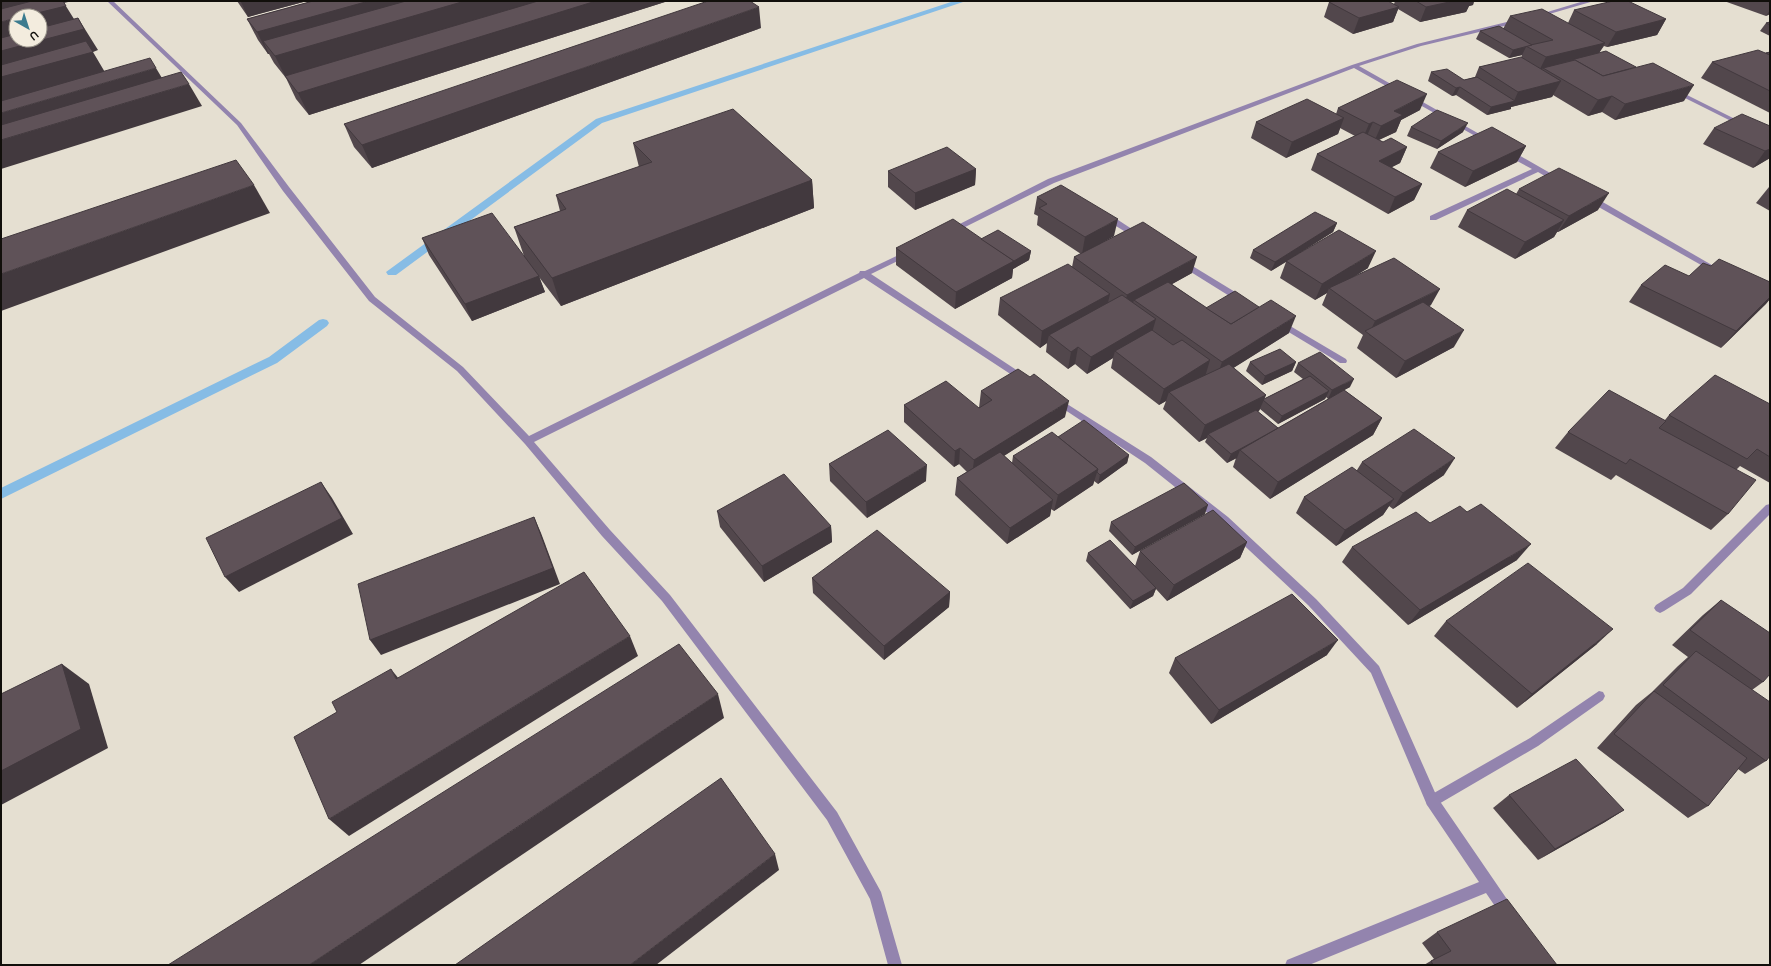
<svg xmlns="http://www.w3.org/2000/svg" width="1771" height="966" font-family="Cabin,sans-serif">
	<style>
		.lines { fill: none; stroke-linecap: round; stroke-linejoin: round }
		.stream { fill: #86bce5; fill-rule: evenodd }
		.lane { fill: #9384ae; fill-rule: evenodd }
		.street { fill: #9384ae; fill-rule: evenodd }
		.wall { fill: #52474c; fill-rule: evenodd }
		.shaded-wall { fill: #42393e }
		.building { fill: #5f5258; stroke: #42393e }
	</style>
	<rect width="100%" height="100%" fill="#e5dfd1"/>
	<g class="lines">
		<g class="stream">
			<path d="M954,1H966L602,123L396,275H388L386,272L596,119Z"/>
			<path d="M323,319L327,320L329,323L327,326L277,363L1,499V488L269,357L319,320Z"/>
		</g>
		<path class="lane" d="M1599,691L1603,692L1605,696L1603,700L1538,746L1437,805L1432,807L1427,805L1426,801L1427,797L1530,738Z"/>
		<g class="street">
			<path d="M107,1H113L241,123L289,187L375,297L463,367L529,436L859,273L860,271H865L907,251H910V255L871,274L1027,377L1029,379L1027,381H1021L864,278L534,442L610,530L670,595L837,812L881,892L902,965H888L870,899L827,820L662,601L602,536L525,444L457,371L369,301L283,191L237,125Z"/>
			<path d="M1584,1H1594L1539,17L1534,16Z"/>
			<path d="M1519,19L1521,20V22L1421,46L1359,66L1490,140V142H1486L1354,68L1054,183L953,233H950L946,231L1048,179L1352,65L1417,44Z"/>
			<path d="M1675,89L1745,124L1746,125L1741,126L1673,92L1672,91Z"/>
			<path d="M1504,150H1510L1564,181L1560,183H1557L1538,172L1436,220H1430V216L1532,169L1504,154Z"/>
			<path d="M1588,197H1594L1724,272L1720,275L1717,274L1588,201Z"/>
			<path d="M1103,214H1109L1144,237L1140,239H1137L1103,218Z"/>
			<path d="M1181,259L1245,298V302H1239L1178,264V260Z"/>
			<path d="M1280,320L1346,359L1347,361L1346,363H1340L1277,325L1276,323L1277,321Z"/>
			<path d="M1056,397L1151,457L1228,517L1316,599L1379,666L1437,797L1513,908L1515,913L1513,918L1508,920L1503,918L1486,893L1309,965H1285L1287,960L1479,882L1427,805L1371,673L1308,605L1220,523L1145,463L1053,402L1051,400L1053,398Z"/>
			<path d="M1770,504V514L1691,594L1664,611L1660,613L1656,611L1654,608L1656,605L1683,588L1766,505Z"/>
		</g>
	</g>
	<g class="wall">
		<path d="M237,1H307L248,17Z"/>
		<path d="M313,1H668L309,115L296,99L286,78L274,63L269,54H268L258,40L247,19Z"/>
		<path d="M1395,1H1474L1473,5L1469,6L1466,12L1420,22L1398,9L1393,22L1353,34L1324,17L1329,2L1394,4Z"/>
		<path d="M1724,1H1770V14L1766,16Z"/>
		<path d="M1574,10L1666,19L1657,35L1607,47L1604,46L1599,53L1684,101L1615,120L1602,112L1588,116L1553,95L1552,97L1511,107V109L1487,115L1456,95L1452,96L1428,81L1431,72L1464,80L1475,77L1479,67L1521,58L1522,55L1509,58L1476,39L1480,31L1503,29L1510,16L1568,23Z"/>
		<path d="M1770,22V36L1760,31L1766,23Z"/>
		<path d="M761,28L372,168L354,147L344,124Z"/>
		<path d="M1770,52V113L1701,78L1712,62Z"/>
		<path d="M1338,108L1420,110L1401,120L1396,132L1379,140L1383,142L1407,147L1400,163L1392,167L1422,184L1414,200L1388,214L1311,170L1317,154L1355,136L1340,128L1338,134L1286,158L1251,138L1256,122L1336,114Z"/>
		<path d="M1770,126V158L1753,168L1703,144L1714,128Z"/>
		<path d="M1411,127L1463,132L1437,149L1407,136Z"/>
		<path d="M633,143L812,180L814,208L561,306L539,277L545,292L472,321L429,255L422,238L524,256L514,227L560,211L556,195L639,167Z"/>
		<path d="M1526,146L1517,162L1465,187L1430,168L1438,152Z"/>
		<path d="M976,169L975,185L915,210L888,187V171Z"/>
		<path d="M1770,186V211L1756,203L1769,187Z"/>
		<path d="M1519,189L1598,210L1558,232H1557L1554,237L1515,259L1458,227L1467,210L1516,194Z"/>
		<path d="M1037,197L1114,236L1100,244L1192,273L1172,284L1206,308L1289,333L1233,368L1266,395L1264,399L1303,379L1294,372L1298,363L1350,387L1344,390L1382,418L1373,435L1270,499L1233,467L1236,458L1227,463L1205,442L1207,438L1199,442L1163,409L1166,401L1159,405L1111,368L1113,358L1087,374L1075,364L1068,369L1046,352L1047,343L1040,348L998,315L1000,298L1072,267L1074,257L1081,254L1037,225L1038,216L1034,214ZM1326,397L1328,399L1278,428L1258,412L1260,409L1278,424L1325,399Z"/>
		<path d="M1337,223L1333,232L1292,258L1368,268L1352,278L1431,305L1429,306L1454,347L1396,378L1357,348L1363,335L1322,305L1327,293L1315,300L1280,278L1286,262L1271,271L1250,258L1253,250Z"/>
		<path d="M981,239L1031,251L1029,260L1013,269L1012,278L955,309L896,265V248Z"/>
		<path d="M1711,266L1770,282V299L1721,348L1629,302L1641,285L1689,276Z"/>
		<path d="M1250,362H1296L1292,371L1262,385L1246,371Z"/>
		<path d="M981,391L1065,417L1004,456L1012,463L1013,456L1058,437L1129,455L1127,463L1098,484L1094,481L1093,485L1054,511L1051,509L1050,516L1007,544L955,495L957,478L967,472L959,464L954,467L904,422V405L979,408Z"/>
		<path d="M1770,404V483L1740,466L1736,470L1728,514L1711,530L1616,475L1611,480L1555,448L1568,432L1665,420L1669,415Z"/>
		<path d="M1362,462L1444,475L1393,509L1389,506L1383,515L1336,546L1296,513L1304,497L1357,470Z"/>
		<path d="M829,464L926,481L867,518L830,481Z"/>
		<path d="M717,511L831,526L832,542L764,582L720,527Z"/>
		<path d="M1205,514L1132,555L1109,531L1111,522Z"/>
		<path d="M1430,523L1517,560L1408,625L1342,562L1352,547Z"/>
		<path d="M1247,542L1240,558L1167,601L1156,589L1153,596L1130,609L1086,561L1088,553L1135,566L1140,551Z"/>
		<path d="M812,578L950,592L949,607L884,660L813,593Z"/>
		<path d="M1721,600L1763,682L1752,690L1766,761L1745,774L1738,769L1708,806L1688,818L1597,748L1636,705L1652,692L1678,666L1688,657L1672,645L1703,615Z"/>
		<path d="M1446,621L1597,644L1517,708L1434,636Z"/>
		<path d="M1327,655L1211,724L1169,673L1175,658Z"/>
		<path d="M1509,795L1624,810L1605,822L1538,860L1493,808Z"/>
		<path d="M1437,932L1557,965H1424L1434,959L1422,943Z"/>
	</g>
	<g class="shaded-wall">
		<path d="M1,1H72L64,3L79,27L40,37V16H25L1,19Z"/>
		<path d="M244,1H307L248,17L241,2Z"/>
		<path d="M369,1H450L263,41L269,54H268L257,32Z"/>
		<path d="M465,1H543L285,76L286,78L275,56Z"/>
		<path d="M596,1H668L309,115L298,93Z"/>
		<path d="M1454,1H1474L1473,5L1469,6L1466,12L1420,22L1426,7Z"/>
		<path d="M759,7L761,28L372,168L362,145Z"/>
		<path d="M1399,7L1393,22L1353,34L1359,18Z"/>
		<path d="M1770,10V14L1766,16Z"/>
		<path d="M16,18V40L1,48V22Z"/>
		<path d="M78,18L98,50L93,52L106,74L1,104V51Z"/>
		<path d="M1666,19L1657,35L1607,47L1616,32Z"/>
		<path d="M1605,43L1596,58L1567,61L1564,66L1543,68L1540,72L1538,73L1546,57Z"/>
		<path d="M1526,47L1522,55L1509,58L1513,50Z"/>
		<path d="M156,68L169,90L1,140V113Z"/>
		<path d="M1561,81L1552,97L1511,107V109L1487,115L1491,107L1514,101L1518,92Z"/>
		<path d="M189,84L202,106L1,169V140Z"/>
		<path d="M1694,85L1684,101L1615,120L1625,104Z"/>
		<path d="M1460,87L1456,95L1452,96L1456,88Z"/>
		<path d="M1427,94L1420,110L1401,120L1396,132L1374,142L1381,126L1394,111Z"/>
		<path d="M1612,96L1602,112L1588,116L1598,100Z"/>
		<path d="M1344,118L1338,134L1286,158L1292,142Z"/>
		<path d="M1373,122L1366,138L1362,140L1369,124Z"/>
		<path d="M1468,123L1463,132L1437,149L1441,141Z"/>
		<path d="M1526,146L1517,162L1465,187L1473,171Z"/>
		<path d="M1407,147L1400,163L1372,177L1379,161Z"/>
		<path d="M1770,149V158L1753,168L1765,151Z"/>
		<path d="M976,169L975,185L915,210V193Z"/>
		<path d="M812,180L814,208L561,306L552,278Z"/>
		<path d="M1422,184L1414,200L1388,214L1395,197Z"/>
		<path d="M254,185L270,213L1,311V274Z"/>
		<path d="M1609,193L1598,210L1558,232L1569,216Z"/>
		<path d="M1118,219L1114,236L1082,254L1085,237Z"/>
		<path d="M1564,220L1554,237L1515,259L1525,242Z"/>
		<path d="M1337,223L1333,232L1271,271L1275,262Z"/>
		<path d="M1031,251L1029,260L1013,269L1012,278L955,309L956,292Z"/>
		<path d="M1376,251L1368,268L1332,290L1329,288L1327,293L1315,300L1322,284Z"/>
		<path d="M1197,257L1192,273L1138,303L1134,300L1132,306L1123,312L1127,295Z"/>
		<path d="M539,276L545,292L472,321L465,304Z"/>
		<path d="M1440,289L1431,305L1370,336L1369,334L1375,321Z"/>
		<path d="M1110,294L1106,311L1049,335L1047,343L1040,348L1042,331Z"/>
		<path d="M1770,297V299L1766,304L1721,348L1736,331Z"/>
		<path d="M1296,316L1289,333L1216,379L1222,362Z"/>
		<path d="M1156,319L1151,336L1115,351L1113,358L1087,374L1091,357Z"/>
		<path d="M1464,330L1454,347L1396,378L1405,361Z"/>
		<path d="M1078,347L1075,364L1068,369L1071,352Z"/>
		<path d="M1210,360L1205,377L1169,392L1166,401L1159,405L1164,389Z"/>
		<path d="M1296,362L1292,371L1262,385L1265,376Z"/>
		<path d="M1354,379L1350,387L1328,399L1332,390Z"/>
		<path d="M1329,391L1325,399L1278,424L1282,416Z"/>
		<path d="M1266,395L1259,411L1210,436L1208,434L1207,438L1199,442L1205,425Z"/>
		<path d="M1069,401L1065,417L972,476L974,460Z"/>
		<path d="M1382,418L1373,435L1270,499L1278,482Z"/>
		<path d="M1279,429L1240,450L1237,458L1227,463L1231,454Z"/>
		<path d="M960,448L959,464L954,467L955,451Z"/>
		<path d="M1129,455L1127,463L1098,484L1100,475Z"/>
		<path d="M1455,458L1444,475L1393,509L1403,493Z"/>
		<path d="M927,465L926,481L867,518L866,502Z"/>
		<path d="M1098,469L1093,485L1054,511L1058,495Z"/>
		<path d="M321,482L332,498L353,534L239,592L225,577Z"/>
		<path d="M1394,499L1383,515L1336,546L1345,530Z"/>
		<path d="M1053,500L1050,516L1007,544L1010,528Z"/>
		<path d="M1208,505L1205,514L1132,555L1135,547Z"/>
		<path d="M534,517L541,533L560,584L381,655L370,640Z"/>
		<path d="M831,526L832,542L764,582L762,566Z"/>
		<path d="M1247,542L1240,558L1167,601L1174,585Z"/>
		<path d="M1531,544L1517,560L1408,625L1420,610Z"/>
		<path d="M1156,588L1153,596L1130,609L1133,601Z"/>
		<path d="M950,592L949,607L884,660V646Z"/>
		<path d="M1613,629L1597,644L1517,708L1532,694Z"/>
		<path d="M630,636L638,656L349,836L329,819Z"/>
		<path d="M1338,640L1327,655L1211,724L1219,710Z"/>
		<path d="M62,664L89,684L108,748L1,805V771Z"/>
		<path d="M391,669L407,689L396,679Z"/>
		<path d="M718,694L724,718L359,965H309Z"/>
		<path d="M1624,810L1605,822L1538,860L1555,849Z"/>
		<path d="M775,854L779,870L656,965H630Z"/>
	</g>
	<g class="building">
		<path d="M32,1H63L66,6L25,16H16V18L1,22V9Z"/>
		<path d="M313,1H369L257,32L247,19Z"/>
		<path d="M406,1H465L275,56L263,41Z"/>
		<path d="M538,1H596L298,93L285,76Z"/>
		<path d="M708,1H750L759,7L362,145L344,124Z"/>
		<path d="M1333,1H1388L1399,7L1359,18L1329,2Z"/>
		<path d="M1416,1H1454L1426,7Z"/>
		<path d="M1613,1H1628L1666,19L1616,32L1574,10Z"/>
		<path d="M1542,9L1605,43L1546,57L1526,46L1553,40L1510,16Z"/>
		<path d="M78,18L84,29L1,51V38L16,34V40H40V28Z"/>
		<path d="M1770,22V25L1766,23Z"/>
		<path d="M1499,26L1532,45L1513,50L1480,31Z"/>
		<path d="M86,41L93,52L1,77V65Z"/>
		<path d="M1758,50L1770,55V91L1712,62Z"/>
		<path d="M1606,51L1636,67L1603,76L1575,60L1568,61H1567Z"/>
		<path d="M1770,52V55L1766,53Z"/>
		<path d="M1521,57L1561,81L1518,92L1479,67Z"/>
		<path d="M150,58L156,68L1,113V101Z"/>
		<path d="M1575,60L1603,76L1653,63L1694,85L1625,104L1612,96L1598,100L1543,68Z"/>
		<path d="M1447,69L1464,80L1477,77L1515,101L1491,107L1460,87L1456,88L1431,72Z"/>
		<path d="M181,72L189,84L1,140V125Z"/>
		<path d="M1397,80L1427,94L1394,111L1403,115L1381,126L1373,122L1369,124L1338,108Z"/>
		<path d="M1307,99L1344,118L1292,142L1256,122Z"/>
		<path d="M733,109L812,180L552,278L514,227L566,209L556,195L652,162L633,143Z"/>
		<path d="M1437,110L1468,123L1441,141L1411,127Z"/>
		<path d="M1742,114L1770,126V149L1765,151L1714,128Z"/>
		<path d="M1492,127L1526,146L1473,171L1438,152Z"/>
		<path d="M1363,132L1383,142L1391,138L1407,147L1379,161L1422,184L1395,197L1317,154Z"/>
		<path d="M947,147L976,169L915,193L888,171Z"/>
		<path d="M236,160L254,185L1,274V239Z"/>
		<path d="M1559,168L1609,193L1569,216L1519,189Z"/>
		<path d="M1061,185L1118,219L1085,237L1039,208L1047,204L1037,197Z"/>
		<path d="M1507,189L1564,220L1525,242L1467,210Z"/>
		<path d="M1315,212L1337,223L1275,262L1253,250Z"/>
		<path d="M492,213L539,276L465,304L422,238Z"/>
		<path d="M953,219L1014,261L956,292L896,248Z"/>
		<path d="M1143,222L1197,257L1127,295L1074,257Z"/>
		<path d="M998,230L1031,251L1014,261L981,239Z"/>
		<path d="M1339,230L1376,251L1322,284L1286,261Z"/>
		<path d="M1394,258L1440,289L1375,321L1329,288Z"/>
		<path d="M1719,259L1770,282V297L1736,331L1641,285L1665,265L1689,276L1703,263L1711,266Z"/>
		<path d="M1068,264L1110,294L1042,331L1000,298Z"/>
		<path d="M1168,282L1231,324L1271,300L1296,316L1222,362L1134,300Z"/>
		<path d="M1235,291L1259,307L1231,324L1206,308Z"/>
		<path d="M1122,295L1156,319L1091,357L1078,347L1071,352L1049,335Z"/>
		<path d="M1423,302L1464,330L1405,361L1365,331Z"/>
		<path d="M1152,330L1173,345L1182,340L1210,360L1164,389L1115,351Z"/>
		<path d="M1280,349L1296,362L1265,376L1250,362Z"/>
		<path d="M1320,352L1354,379L1332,390L1298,363Z"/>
		<path d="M1229,364L1266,395L1205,425L1169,392Z"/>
		<path d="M1018,369L1030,377L1034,374L1069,401L974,460L960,448L955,451L904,405L946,381L979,408L992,400L981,391Z"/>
		<path d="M1715,375L1770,404V457L1757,449L1747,459L1669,415Z"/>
		<path d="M1310,376L1329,391L1282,416L1263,400L1264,399Z"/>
		<path d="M1344,390L1382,418L1278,482L1240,450Z"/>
		<path d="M1609,390L1666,421L1659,428L1756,480L1728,514L1630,459L1626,464L1568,432Z"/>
		<path d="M1256,410L1278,428L1253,442L1231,454L1208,434Z"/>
		<path d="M1084,420L1129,455L1100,475L1097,472L1098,469L1058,437Z"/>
		<path d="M1414,429L1455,458L1403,493L1362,462Z"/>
		<path d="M888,430L927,465L866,502L829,464Z"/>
		<path d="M1052,432L1098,469L1058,495L1013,456Z"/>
		<path d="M1000,452L1053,500L1010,528L957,478Z"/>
		<path d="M1352,467L1394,499L1345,530L1304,497Z"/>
		<path d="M784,474L831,526L762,566L717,511Z"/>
		<path d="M321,482L342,518L225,577L206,538Z"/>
		<path d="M1184,483L1208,505L1135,547L1111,522Z"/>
		<path d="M1481,504L1531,544L1420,610L1352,547L1416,512L1430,523L1460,506L1467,512Z"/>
		<path d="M1213,510L1247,542L1174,585L1140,551Z"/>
		<path d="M534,517L553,568L370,640L358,584Z"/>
		<path d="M877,530L950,592L884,646L812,578Z"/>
		<path d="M1110,540L1156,588L1133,601L1088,553Z"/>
		<path d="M1528,563L1613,629L1532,694L1446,621Z"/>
		<path d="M584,572L630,636L329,819L294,737L337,712L332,702L391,669L396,679Z"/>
		<path d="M1292,594L1338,640L1219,710L1175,658Z"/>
		<path d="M1721,600L1770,633V674L1763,682L1690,630Z"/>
		<path d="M679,644L718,694L309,965H168Z"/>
		<path d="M1696,651L1770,702V756L1766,761L1663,685Z"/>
		<path d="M62,664L81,729L1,771V694Z"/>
		<path d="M1654,691L1747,758L1708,806L1614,734Z"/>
		<path d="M1576,759L1624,810L1555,849L1509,795Z"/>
		<path d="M721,778L775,854L630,965H455Z"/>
		<path d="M1507,899L1557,965H1433L1431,961L1451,951L1437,932Z"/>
	</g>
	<rect width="1771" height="966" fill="none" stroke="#110f0b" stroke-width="4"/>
	<g transform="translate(28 28) rotate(141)"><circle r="19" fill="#f3ecde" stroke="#99948a"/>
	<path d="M0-3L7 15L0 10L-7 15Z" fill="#3b7b8f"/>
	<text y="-6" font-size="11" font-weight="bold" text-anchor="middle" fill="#110f0b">U</text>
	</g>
</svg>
